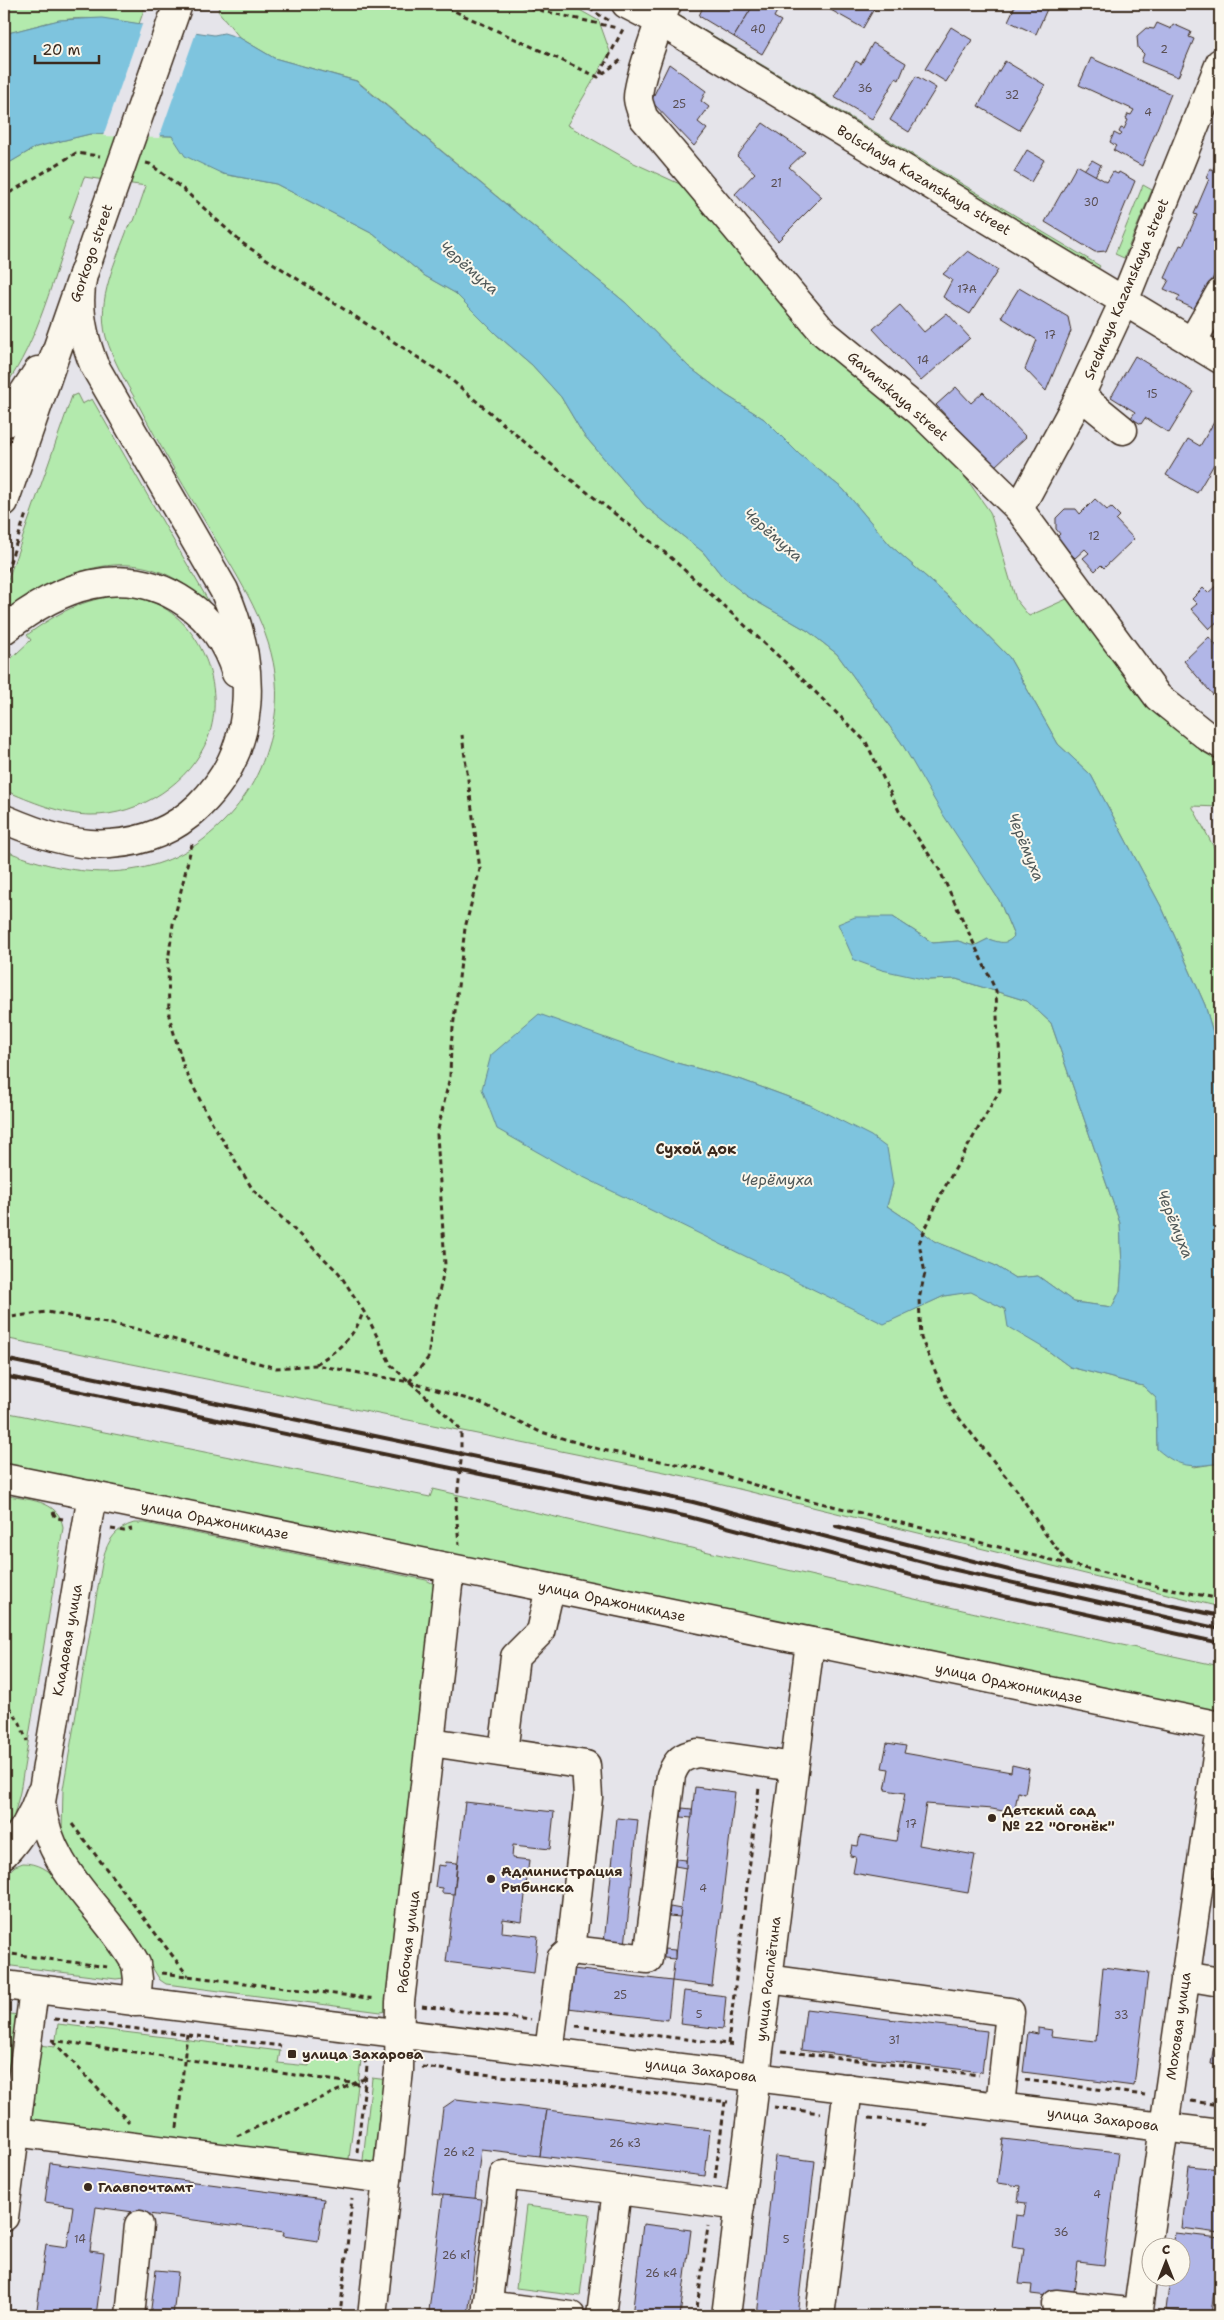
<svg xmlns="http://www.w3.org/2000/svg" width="1224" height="2320" font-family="'Shantell Sans',sans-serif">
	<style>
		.green { fill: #b3eaad; stroke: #778a66 }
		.water { fill: #7ec4de; stroke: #638691 }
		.pier { fill: #e5e4ea }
		.building { fill: #b1b6e7; stroke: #3b2a1e }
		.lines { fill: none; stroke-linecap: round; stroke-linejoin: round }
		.minor-casing { stroke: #3b2a1e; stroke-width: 31 }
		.major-casing { stroke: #3b2a1e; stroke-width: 31 }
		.path { stroke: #3b2a1e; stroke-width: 3; stroke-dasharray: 5 4; stroke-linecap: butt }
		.minor { stroke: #fbf7ec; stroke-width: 28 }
		.major { stroke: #fbf7ec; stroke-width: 28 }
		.rail { stroke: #3b2a1e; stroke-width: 4 }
		.major-bridge-casing { stroke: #3b2a1e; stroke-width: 31; stroke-linecap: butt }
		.major-bridge { stroke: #fbf7ec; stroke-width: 28 }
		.poi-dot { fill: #3b2a1e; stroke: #fbf7ec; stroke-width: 2 }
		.labels { text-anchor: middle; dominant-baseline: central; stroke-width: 4; stroke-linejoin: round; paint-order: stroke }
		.number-label { font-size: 11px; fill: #584d50 }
		.street-label { font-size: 14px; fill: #3b2a1e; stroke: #fbf7ec }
		.poi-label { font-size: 14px; font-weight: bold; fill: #3b2a1e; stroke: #fbf7ec; text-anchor: start }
		.water-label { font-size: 15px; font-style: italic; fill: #4f5858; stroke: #fbf7ec }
		.neighbourhood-label { font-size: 15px; font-weight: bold; fill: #3b2a1e; stroke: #fbf7ec }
	</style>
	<rect width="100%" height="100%" fill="#e5e4ea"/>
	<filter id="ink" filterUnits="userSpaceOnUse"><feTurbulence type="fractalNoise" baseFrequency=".02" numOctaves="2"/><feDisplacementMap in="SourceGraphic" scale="10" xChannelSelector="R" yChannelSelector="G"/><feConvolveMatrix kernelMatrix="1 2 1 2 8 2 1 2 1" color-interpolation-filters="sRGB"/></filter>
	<g filter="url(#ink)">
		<g class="green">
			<path d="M4,4H146L139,24C113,20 88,16 61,20C42,23 23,30 4,34Z"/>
			<path d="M220,4H569L599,21L610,52L567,125L634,163L695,191L752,263L798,325L948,453L990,512L1016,600L1029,616L1069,598L1144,703L1196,745L1220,761V807L1192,806L1220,859V1057L1205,1005L1163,910L1091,775L1058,744L1009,657L958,605L890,545L843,489L800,455L764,419L726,395L689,367L626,303L357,81L274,58L240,38L218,11Z"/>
			<path d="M680,16L1100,266L1095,274L680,19Z"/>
			<path d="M90,134L172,136L223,174L276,184L373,234L425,276L455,293L496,334L532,365L561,397L583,434L646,507L703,552L723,577L747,596L808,631L837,654L901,742L999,900L1014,936C1006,946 999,943 988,939L974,946L958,941L933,943L893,917L927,980L956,979L1027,1001L1051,1023L1120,1223L1122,1266L1120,1291L1112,1307L1074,1302L1038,1276L1015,1278L994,1265L934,1241L914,1224L887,1206L893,1184L810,1105L742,1080L669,1061L866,1313L884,1323L944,1296L971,1291L1005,1309L1047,1350L1070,1367L1143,1386L1156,1398L1157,1449L1194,1467L1220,1463V1607L694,1478L4,1338V850C69,877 145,885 204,839C234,815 256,786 267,749C274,727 278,705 276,682C272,629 239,579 213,535C187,491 160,447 137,402C125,381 113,360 106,337C96,299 116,261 129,225L134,221L146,186L84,177L69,219L73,221C53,277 39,340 4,388V166L36,147Z"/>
			<path d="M1143,185L1152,190L1124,258L1115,254Z"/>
			<path d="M77,394L82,404L92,399L209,602L207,603C141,539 74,565 7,610L4,606V591L72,396Z"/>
			<path d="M120,595C130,596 140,597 149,601C201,619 227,688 208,738C191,782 139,816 91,815C62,815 30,801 4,790V665L31,640L27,635C57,613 83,599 120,595Z"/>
			<path d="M4,1412L430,1497L433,1489L1015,1622L1220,1666V1717L4,1464Z"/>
			<path d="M4,1495C26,1500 60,1499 63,1528L20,1792L14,1816L4,1834Z"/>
			<path d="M134,1523H145L426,1580L434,1584L387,2011L381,2012L166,1984L160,1980L142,1951L75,1865L62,1832L63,1789L103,1558C108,1540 116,1528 134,1523Z"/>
			<path d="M23,1863C39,1863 48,1870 59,1880L124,1963V1978L116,1979L4,1965V1876L15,1866Z"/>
			<path d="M4,2013L18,2015L11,2072L4,2077Z"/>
			<path d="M58,2024L280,2051L278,2063L309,2066L310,2054L361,2060L348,2167L29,2127L39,2045L55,2047Z"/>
			<path d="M372,2078L388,2080L379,2172L362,2169Z"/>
			<path d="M526,2206L590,2214L580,2296L516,2288Z"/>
		</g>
		<path class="water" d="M102,18L214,35L224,33L240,38L274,58L356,81L626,303L689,367L726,395L764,419L800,455L843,489L890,545L958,605L1009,657L1058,744L1091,775L1163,910L1205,1005L1220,1057V1463C1192,1467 1180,1469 1157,1449L1156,1398L1143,1386L1070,1367L1047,1350L1008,1327L1005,1309L971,1292L944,1296L884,1324L573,1172L497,1129L482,1089L491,1055L539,1014L669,1061L742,1080L810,1105L871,1136L887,1148L893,1184L887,1206L914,1224L934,1241L994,1265L1015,1278L1038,1276L1074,1302L1112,1307L1120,1291L1122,1266L1120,1223L1051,1023L1027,1001L956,979L927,980L882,970L854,960L838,924L855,917H893L933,943L958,941L974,946L988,939C999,942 1006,946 1014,936L999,900L942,813L901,742L837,654L808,631L747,596L723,577L703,552L646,507L583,434L561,397L532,365L496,334L455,293L425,276L373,234L276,184L223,174L185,156L172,136L90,134L36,147L4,166V34L59,20Z"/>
		<path class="pier" d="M143,22L197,30L159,138L103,136Z"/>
		<g class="building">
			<path d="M704,4H754L734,37L699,16Z"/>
			<path d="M754,4H777L780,6L774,17L781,21L762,54L734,37Z"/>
			<path d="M820,4H869L875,7L863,28Z"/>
			<path d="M1016,4H1035L1047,9L1036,34L1008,21Z"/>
			<path d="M1157,23L1171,29L1173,24L1191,32L1189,37L1194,39L1178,77L1141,62L1144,54L1138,48L1137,36L1146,28L1154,29Z"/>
			<path d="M951,27L972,40L946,82L925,69Z"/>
			<path d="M873,43L906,63L899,80L896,78L872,119L834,97L856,61L861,64Z"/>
			<path d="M1091,58L1171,94L1142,166L1113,150L1116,146L1110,142L1114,133L1120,136L1122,134L1119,132L1121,128L1124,129L1128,120L1126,119L1128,114L1131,115L1134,110L1079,85Z"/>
			<path d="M1005,61L1045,85L1019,130L978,106Z"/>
			<path d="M669,64L706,91L701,101L709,107L698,122L707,129L694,146L651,101Z"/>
			<path d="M916,76L936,88L909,132L890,120Z"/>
			<path d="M763,123L805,152L789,167L822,197L778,241L735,194L755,173L737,156Z"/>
			<path d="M1027,150L1044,160L1031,182L1014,172Z"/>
			<path d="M1092,160L1101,165L1095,176L1084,170Z"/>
			<path d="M1216,163L1220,164V163V252L1218,257L1220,261L1199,311L1177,301L1180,296L1164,289L1169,280L1165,278L1180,245L1183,246L1197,215L1194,214L1209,179L1206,178L1210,168L1213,170Z"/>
			<path d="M1077,165L1107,182L1113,172L1118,174L1119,172L1135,181L1106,251L1095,252L1045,222Z"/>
			<path d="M968,251L998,270L970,314L943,297L952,280L943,274Z"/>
			<path d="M1019,288L1068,317L1071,331L1046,391L1025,369L1037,340L1001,317Z"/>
			<path d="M900,305L924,332L947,313L970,338L921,381L873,329Z"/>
			<path d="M1135,356L1194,392L1169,433L1145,418L1141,424L1131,418L1135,412L1111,397Z"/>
			<path d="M956,387L971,403L983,392L1026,437L994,467L936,405Z"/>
			<path d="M1220,412V464L1216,461L1197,493L1166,475L1188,439L1200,446Z"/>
			<path d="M1095,499L1107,510L1111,507L1120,516L1116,520L1134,539L1104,568L1101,565L1095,571L1083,558L1089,553L1085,549L1075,558L1056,538L1060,534L1056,529V518L1065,509H1076L1080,514Z"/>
			<path d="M1220,582V619L1209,629L1191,609L1197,604L1192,599L1203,588L1208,593Z"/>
			<path d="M1209,637L1220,650V703L1184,661Z"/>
			<path d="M887,1743L906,1746L904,1753L1011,1772L1012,1765L1029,1769L1025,1794L1018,1792L1014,1813L992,1809L926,1804L919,1845L975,1855L968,1893L853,1873L856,1857L850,1856L852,1845L858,1846L860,1835L896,1841L905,1793L885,1790L889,1769L882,1768Z"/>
			<path d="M695,1787L735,1792L712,1986L672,1981Z"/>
			<path d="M465,1802L554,1812L550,1849L513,1845L512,1858L529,1860L522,1922L503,1919L502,1932L538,1936L534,1973L446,1962Z"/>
			<path d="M682,1808L692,1809V1818L681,1817Z"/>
			<path d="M617,1818L638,1820L625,1946L604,1943Z"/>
			<path d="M676,1859L686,1860V1868L675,1866Z"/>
			<path d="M446,1862L457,1863L454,1894L442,1893V1888L435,1887L438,1865L445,1866Z"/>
			<path d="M670,1907L681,1909L680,1917L669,1916Z"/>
			<path d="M664,1949L675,1950V1959L664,1958Z"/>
			<path d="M1103,1967L1148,1973L1134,2086L1023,2072L1028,2032L1038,2034V2028L1052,2030L1051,2036L1096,2041Z"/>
			<path d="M573,1969L672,1981L668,2020L568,2008Z"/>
			<path d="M684,1991L726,1996L723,2029L680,2024Z"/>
			<path d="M806,2009L987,2031L982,2072L801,2050Z"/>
			<path d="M1217,2024L1220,2025V2066L1211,2064Z"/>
			<path d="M456,2099L547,2110L540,2156L481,2149L475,2199L432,2194L443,2108Z"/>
			<path d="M547,2110L710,2130L705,2176L540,2156Z"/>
			<path d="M1003,2139L1118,2152L1104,2265L1078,2262L1073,2299L1031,2294L1032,2285L1019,2284L1024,2249L1012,2247L1016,2215L1024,2216L1026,2203L1018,2202L1020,2186L997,2183Z"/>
			<path d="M775,2156L815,2161L797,2316H757Z"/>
			<path d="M50,2163L324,2199L318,2241L283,2236L284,2232L96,2207L90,2251L104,2253L96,2316H36L46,2244L67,2247L73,2206L45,2202Z"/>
			<path d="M1189,2166L1220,2169L1218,2233L1182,2228Z"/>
			<path d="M443,2195L482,2199L468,2316L429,2311Z"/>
			<path d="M643,2224L691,2230L680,2316H632Z"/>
			<path d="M1175,2233L1220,2238L1211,2315L1166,2310L1170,2278H1182V2248H1173Z"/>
			<path d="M156,2270L178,2272L173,2316H150Z"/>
		</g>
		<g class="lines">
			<defs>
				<g id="minor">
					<path d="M626,4L659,21L1220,359"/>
					<path d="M667,4C659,22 638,80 638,98C638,104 642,111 643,117L824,333L919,411L1019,509L1158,697L1208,737L1220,744"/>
					<path d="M1192,342L1220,293"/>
					<path d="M1080,395L1123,430"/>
					<path d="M1019,509L1077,402L1124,301L1220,63"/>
					<path d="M4,1478L550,1588L1220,1726"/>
					<path d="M92,1495L41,1802C49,1874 104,1906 136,1964L138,1979L136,2002"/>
					<path d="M431,1742L586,1765L588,1797L571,1950L561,1959L549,2052"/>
					<path d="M503,1752L515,1657L540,1632L550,1588"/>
					<path d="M4,1854C21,1836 32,1818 40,1794"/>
					<path d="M571,1950L648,1959L671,1775C677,1760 682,1756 698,1753L794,1767"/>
					<path d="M1185,1976L1220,1982"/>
					<path d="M768,1979L1010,2012L1000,2106"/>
					<path d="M4,1985L1220,2134"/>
					<path d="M15,2132L387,2179"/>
					<path d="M4,2217L34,1990"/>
					<path d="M1056,2304L1137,2313"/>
					<path d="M487,2305L571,2316"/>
					<path d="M130,2316L139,2225"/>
					<path d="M372,2316L399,2070L400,2002L450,1568"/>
					<path d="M486,2316L504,2175L740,2206"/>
					<path d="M601,2316L617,2190"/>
					<path d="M726,2316L810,1642"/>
					<path d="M820,2316L848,2088"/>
					<path d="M1137,2316L1220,1736"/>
				</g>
				<g id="major">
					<path d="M4,423L38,371"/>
					<path d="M4,502L101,223"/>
					<path d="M4,630C57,587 124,560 186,603C211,620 227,644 236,673"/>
					<path d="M4,819C37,833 74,847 110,844C145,842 175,829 199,806C260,747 256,663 224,590L94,365C83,337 76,304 83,274"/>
				</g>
			</defs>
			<use href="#minor" class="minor-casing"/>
			<use href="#major" class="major-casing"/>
			<g class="path">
				<path d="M439,4L598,77L621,60"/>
				<path d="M513,4L617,28"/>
				<path d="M581,4L608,20"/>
				<path d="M600,74L623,29"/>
				<path d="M146,163L150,164L183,189L242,243L448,377L547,461L668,555L788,665L866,742L899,811L939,869L996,991L1000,1090L942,1192L919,1243L925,1273L919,1299L921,1338L951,1408L1019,1493L1041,1528L1069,1565"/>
				<path d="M4,199L11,192L76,153L100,156"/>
				<path d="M4,580L26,514"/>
				<path d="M4,661L11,654"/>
				<path d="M192,844L173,924L168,962L169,1016L184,1068L207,1114L253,1190L339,1273L368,1318L391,1365L453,1421L461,1431V1461L456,1508L459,1545"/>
				<path d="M4,1316L11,1317L47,1312L133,1328L276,1368L316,1365L409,1382L481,1403L538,1431L602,1450L703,1469L784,1494L1157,1586L1220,1599"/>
				<path d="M316,1364C338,1350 355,1337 363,1312"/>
				<path d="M409,1382L428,1358L433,1321L445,1265L437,1134L450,1076L451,1045L465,928L480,869L462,735"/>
				<path d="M53,1512L56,1518L63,1519"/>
				<path d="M111,1529L124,1531L132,1529"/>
				<path d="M4,1700L20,1723L27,1741"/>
				<path d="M72,1824L188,1976"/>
				<path d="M4,1953L108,1967"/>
				<path d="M162,1973L376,1999"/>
				<path d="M422,2006L530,2020"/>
				<path d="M54,2019L281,2046"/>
				<path d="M576,2026L736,2045"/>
				<path d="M51,2040L365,2085"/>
				<path d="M53,2041L129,2122"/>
				<path d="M728,2044L759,1787"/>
				<path d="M782,2051L979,2075"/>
				<path d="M356,2054L364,2059L367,2066L357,2152"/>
				<path d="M422,2067L728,2102"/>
				<path d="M1025,2080L1145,2095"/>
				<path d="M1191,2101L1220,2105"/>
				<path d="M774,2107L820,2113"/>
				<path d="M869,2118L930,2125"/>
				<path d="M177,2128L187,2034"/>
				<path d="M237,2136L366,2078"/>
				<path d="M715,2178L725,2102"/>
				<path d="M340,2316L352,2198"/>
				<path d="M696,2316L708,2226"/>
			</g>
			<use href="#minor" class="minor"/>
			<use href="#major" class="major"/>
			<g class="rail">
				<path d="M4,1359L693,1502L938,1566L1220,1629"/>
				<path d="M4,1376L689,1517L934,1581L1220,1643"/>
				<path d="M836,1526L1009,1570L1220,1616"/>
			</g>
			<defs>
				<path id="major-bridge" d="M101,223L178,4"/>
			</defs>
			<use href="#major-bridge" class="major-bridge-casing"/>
			<use href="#major-bridge" class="major-bridge"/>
		</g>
	</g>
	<g class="poi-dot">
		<circle cx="992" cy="1818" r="5"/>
		<circle cx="491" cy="1879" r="5"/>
		<rect x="287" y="2049" width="10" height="10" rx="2.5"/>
		<circle cx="88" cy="2187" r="5"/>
	</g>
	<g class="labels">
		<g class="number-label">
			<text x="758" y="29">40</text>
			<text x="1164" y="49">2</text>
			<text x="865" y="88">36</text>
			<text x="1012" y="95">32</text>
			<text x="679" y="104">25</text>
			<text x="1148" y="112">4</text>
			<text x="776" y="183">21</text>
			<text x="1091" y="202">30</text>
			<text x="967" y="289">17А</text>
			<text x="1050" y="335">17</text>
			<text x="923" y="360">14</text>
			<text x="1152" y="394">15</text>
			<text x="1094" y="536">12</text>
			<text x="911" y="1824">17</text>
			<text x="703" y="1888">4</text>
			<text x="620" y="1995">25</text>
			<text x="699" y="2014">5</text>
			<text x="1121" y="2015">33</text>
			<text x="894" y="2040">31</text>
			<text x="625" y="2143">26 к3</text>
			<text x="459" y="2152">26 к2</text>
			<text x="1097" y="2194">4</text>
			<text x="1061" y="2232">36</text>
			<text x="80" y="2239">14</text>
			<text x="786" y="2239">5</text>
			<text x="456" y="2255">26 к1</text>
			<text x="661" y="2273">26 к4</text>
		</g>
		<g class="street-label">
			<text transform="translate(924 180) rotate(31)">Bolschaya Kazanskaya street</text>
			<text transform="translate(91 253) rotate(-71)">Gorkogo street</text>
			<text transform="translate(1126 289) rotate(-67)">Srednaya Kazanskaya street</text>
			<text transform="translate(898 396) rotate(41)">Gavanskaya street</text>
			<text transform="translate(215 1520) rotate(11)">улица Орджоникидзе</text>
			<text transform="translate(612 1601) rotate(12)">улица Орджоникидзе</text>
			<text transform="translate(67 1640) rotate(-80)">Кладовая улица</text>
			<text transform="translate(1009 1683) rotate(12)">улица Орджоникидзе</text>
			<text transform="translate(408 1942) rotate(-83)">Рабочая улица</text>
			<text transform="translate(768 1979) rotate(-83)">улица Расплётина</text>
			<text transform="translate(1178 2026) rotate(-82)">Моховая улица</text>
			<text transform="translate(701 2070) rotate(7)">улица Захарова</text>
			<text transform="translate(1103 2119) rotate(7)">улица Захарова</text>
		</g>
		<g class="poi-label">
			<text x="1002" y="1810">Детский сад<tspan x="1002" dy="16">№ 22 "Огонёк"</tspan></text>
			<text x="501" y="1871">Администрация<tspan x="501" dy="16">Рыбинска</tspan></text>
			<text x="302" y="2054">улица Захарова</text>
			<text x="98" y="2187">Главпочтамт</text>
		</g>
		<g class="water-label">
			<text transform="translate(469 268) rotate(41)">Черёмуха</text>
			<text transform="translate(773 535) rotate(41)">Черёмуха</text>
			<text transform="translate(1026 847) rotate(68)">Черёмуха</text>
			<text x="777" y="1180">Черёмуха</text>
			<text transform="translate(1175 1224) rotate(68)">Черёмуха</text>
		</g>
		<g class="neighbourhood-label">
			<text x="696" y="1149">Сухой док</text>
		</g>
	</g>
	<rect width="1224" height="2320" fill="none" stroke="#fbf7ec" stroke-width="20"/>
	<rect x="10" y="10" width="1204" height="2300" fill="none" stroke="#3b2a1e" stroke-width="2" filter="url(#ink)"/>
	<g transform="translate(1166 2262)"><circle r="24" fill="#fbf7ec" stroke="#aea59a"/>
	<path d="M0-4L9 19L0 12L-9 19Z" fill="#3b2a1e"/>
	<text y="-8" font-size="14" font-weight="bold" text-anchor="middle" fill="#3b2a1e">С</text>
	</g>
	<path d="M35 55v8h64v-8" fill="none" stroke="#3b2a1e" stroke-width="2.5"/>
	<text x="42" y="55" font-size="15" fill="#3b2a1e" stroke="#fbf7ec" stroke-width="4" paint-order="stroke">20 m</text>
</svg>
